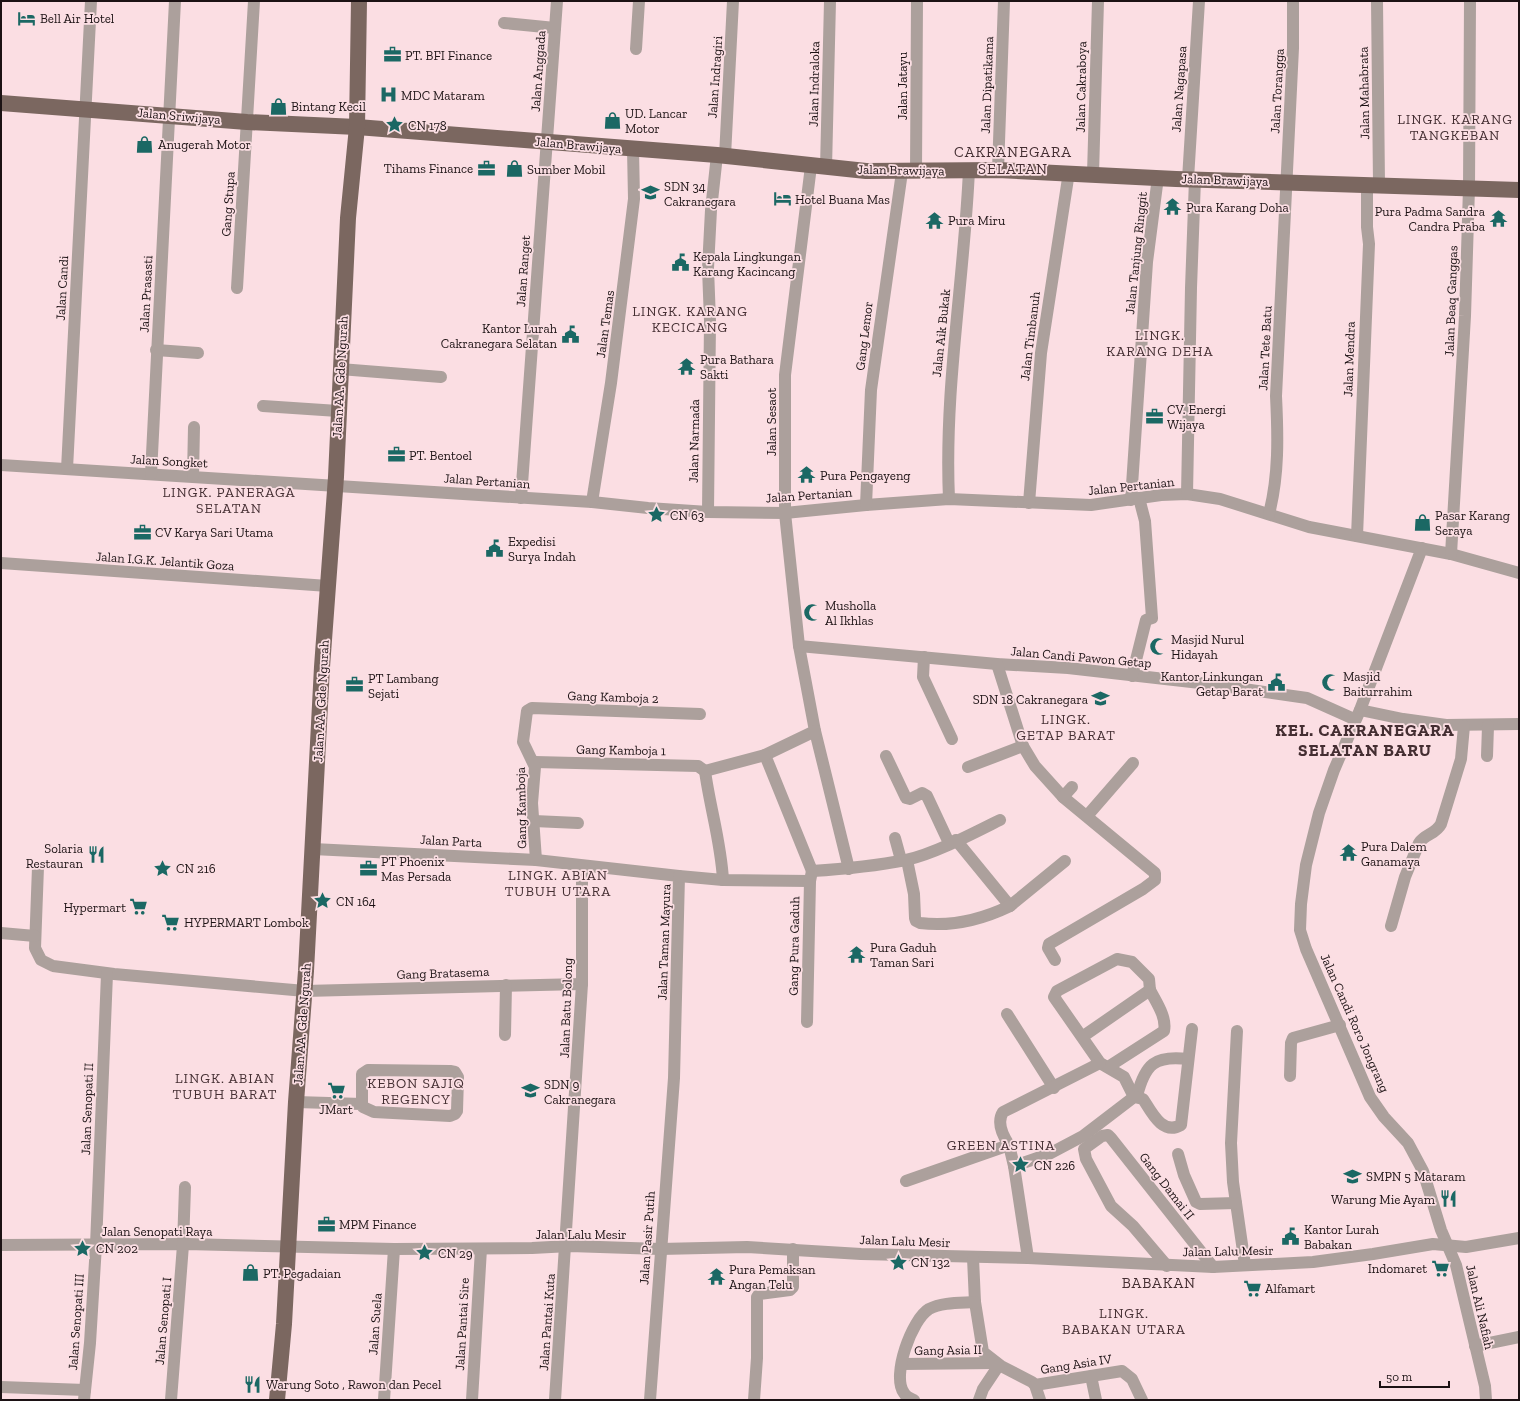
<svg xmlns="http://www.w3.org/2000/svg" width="1520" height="1401" font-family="'Zilla Slab',serif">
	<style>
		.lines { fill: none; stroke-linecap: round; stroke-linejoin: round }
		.minor { stroke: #aca09c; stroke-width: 12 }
		.major { stroke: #7b6760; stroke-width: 16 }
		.labels { text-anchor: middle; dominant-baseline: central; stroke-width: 3.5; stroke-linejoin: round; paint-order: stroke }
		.poi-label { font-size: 13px; fill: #1c1214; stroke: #fbdee3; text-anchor: start }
		.street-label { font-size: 13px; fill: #1c1214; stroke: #fbdee3 }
		.neighbourhood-label { font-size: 14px; letter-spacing: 1px; fill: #442e32; stroke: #fbdee3 }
		.quarter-label { font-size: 15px; letter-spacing: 1px; fill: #442e32; stroke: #fbdee3 }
		.district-label { font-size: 17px; font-weight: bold; letter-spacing: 1px; fill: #442e32; stroke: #fbdee3 }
	</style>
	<rect width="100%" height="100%" fill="#fbdee3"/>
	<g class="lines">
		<g class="minor">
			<path d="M1377,1L1379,184"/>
			<path d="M504,23L555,28"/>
			<path d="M636,49L639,1"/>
			<path d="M725,156L733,1"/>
			<path d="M811,166L785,375V513L799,646L815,731L765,755L812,871"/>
			<path d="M826,168L830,1"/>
			<path d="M998,170L1004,1"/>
			<path d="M916,171L917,1"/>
			<path d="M1093,174L1098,1"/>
			<path d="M1188,179L1199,1"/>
			<path d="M237,288L254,1"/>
			<path d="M156,350L198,353"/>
			<path d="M340,369L441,377"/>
			<path d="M263,406L338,411"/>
			<path d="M1,465L592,502L648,508L708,512L785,513L866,505L949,499L1091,505L1161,495L1187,494L1220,499L1309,527L1451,554L1519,573"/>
			<path d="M67,469L91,1"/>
			<path d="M151,474L175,1"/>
			<path d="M193,476L194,427"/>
			<path d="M1187,494L1191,288L1195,179"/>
			<path d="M521,498L557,1"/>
			<path d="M949,499C944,389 964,281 969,170"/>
			<path d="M1131,500L1147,262L1158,177"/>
			<path d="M592,502L611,383L634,199L633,149"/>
			<path d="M1029,503L1041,353L1069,172"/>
			<path d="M866,505L871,390L902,172"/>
			<path d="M708,512L710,321L708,268L711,210L717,155"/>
			<path d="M1269,514C1279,475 1278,436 1276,396L1293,48V1"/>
			<path d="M1357,536L1369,244L1367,227V184"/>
			<path d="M1422,548L1360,710L1334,770L1319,813L1306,865L1301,904L1300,930L1306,949L1370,1097L1384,1117L1408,1143L1423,1171L1441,1230L1456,1265L1485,1386L1486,1400"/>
			<path d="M1451,554L1465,316L1469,188L1470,1"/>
			<path d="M1,563L328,586"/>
			<path d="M799,646L997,664L1068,668L1209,684L1307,698L1354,719"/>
			<path d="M924,657L923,677L952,739"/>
			<path d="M997,664L1023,746L1035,766L1063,797L1155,873V880L1143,889L1049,944L1048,948L1055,960"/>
			<path d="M1132,676L1146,620L1152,618L1145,521L1139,498"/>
			<path d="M1360,710L1403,719L1446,725L1519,724"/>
			<path d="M815,731L849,869"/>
			<path d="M886,756L906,798L910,799L922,793L927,796L949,843"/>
			<path d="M1487,756L1488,726"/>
			<path d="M535,762L698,766L705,771"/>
			<path d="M968,767L1023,746"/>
			<path d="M705,771C710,808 721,842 723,880"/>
			<path d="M705,771L765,755"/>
			<path d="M1063,797L1072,787"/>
			<path d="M1087,816L1133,763"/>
			<path d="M534,821L578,823"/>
			<path d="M895,838L901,860"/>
			<path d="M956,840L1010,906L1065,861"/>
			<path d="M313,849L536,860L679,876L674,1078L650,1400"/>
			<path d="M536,860L532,803L535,767L523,742L527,711L532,708L700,714"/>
			<path d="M907,860L914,894L915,918L916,921L920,923C951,927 983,919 1010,906"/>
			<path d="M38,867L35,948L41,960L53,966L114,974L305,991L582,984"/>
			<path d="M812,871C844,869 875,866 906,860C934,854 974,833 1000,820"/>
			<path d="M679,876L723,880L810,881"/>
			<path d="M1391,926L1405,877L1419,843C1425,834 1436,834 1441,824L1461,759L1464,726"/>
			<path d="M1,933L35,936"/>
			<path d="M1007,1014L1054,1088"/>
			<path d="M807,1022L810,881L812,871"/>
			<path d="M1237,1031L1231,1143L1233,1182L1245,1265"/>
			<path d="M505,1035L506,985"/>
			<path d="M1082,1037L1150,990L1149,979L1132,962L1117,959L1057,991L1054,997L1100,1063L1124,1077L1134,1097"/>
			<path d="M1108,1067L1164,1031C1167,1017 1156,1002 1150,990"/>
			<path d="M1290,1076L1291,1043L1293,1038L1340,1025"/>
			<path d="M1137,1096C1145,1064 1155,1055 1188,1059"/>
			<path d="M296,1102L362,1104L363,1107L374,1112L450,1116L455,1114L457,1111L458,1077L455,1072L450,1071L368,1070L362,1074V1104"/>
			<path d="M1009,1145C1003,1136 996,1123 1003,1112L1100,1063"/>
			<path d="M1178,1154L1184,1175L1196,1202L1200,1204L1236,1203"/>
			<path d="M906,1181L1009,1145L1014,1166"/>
			<path d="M1,1245L186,1244L394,1249L532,1248L570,1246L660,1249L747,1247L861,1254L1028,1258L1213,1267L1313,1262L1373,1254L1433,1244L1466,1247L1519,1238"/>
			<path d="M973,1258L975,1302L983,1352L1001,1366L1032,1382L1035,1385L1040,1400"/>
			<path d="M1028,1258L1014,1166L1049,1154L1083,1136L1134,1097L1143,1099C1151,1111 1162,1136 1181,1125L1192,1029"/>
			<path d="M1167,1266L1133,1226L1111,1206L1086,1159L1084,1149L1102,1136L1108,1135L1111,1138L1213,1267"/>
			<path d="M1475,1346L1519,1337"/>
			<path d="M902,1364L995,1363"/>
			<path d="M1091,1376L1096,1400"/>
			<path d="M1035,1385L1122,1371L1132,1379L1142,1400"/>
			<path d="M1,1387L85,1390"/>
			<path d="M84,1400L90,1343L96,1245L107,974"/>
			<path d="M171,1400L183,1245L185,1187"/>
			<path d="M384,1400L394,1249"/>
			<path d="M472,1400L481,1249"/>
			<path d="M555,1400L582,984V866"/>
			<path d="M754,1400L757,1358V1297L759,1294L790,1290L793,1287V1249"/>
			<path d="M914,1400C910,1398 906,1397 904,1393C891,1376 912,1319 929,1309C942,1302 961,1303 975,1302"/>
			<path d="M979,1400L983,1389L999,1365"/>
		</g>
		<g class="major">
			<path d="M1,103L247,122L357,127L717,155L866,171L998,170L1176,179L1519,190"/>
			<path d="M277,1400L284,1324L296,1102L306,971L322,667L336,477L348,218L357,127L359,1"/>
		</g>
	</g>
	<defs>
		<symbol id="hotel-bare" viewBox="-9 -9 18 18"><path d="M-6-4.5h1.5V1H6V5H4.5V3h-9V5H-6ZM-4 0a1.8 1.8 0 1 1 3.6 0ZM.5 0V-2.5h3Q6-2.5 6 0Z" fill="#1b6864" stroke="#fbdee3" stroke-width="2.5" paint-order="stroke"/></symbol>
		<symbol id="office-bare" viewBox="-9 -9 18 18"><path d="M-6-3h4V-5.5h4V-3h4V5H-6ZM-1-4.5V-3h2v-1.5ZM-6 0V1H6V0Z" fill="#1b6864" stroke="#fbdee3" stroke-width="2.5" paint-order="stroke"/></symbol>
		<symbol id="hospital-bare" viewBox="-9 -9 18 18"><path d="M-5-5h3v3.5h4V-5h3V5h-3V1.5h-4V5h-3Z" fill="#1b6864" stroke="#fbdee3" stroke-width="2.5" paint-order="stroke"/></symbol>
		<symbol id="shop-bare" viewBox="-9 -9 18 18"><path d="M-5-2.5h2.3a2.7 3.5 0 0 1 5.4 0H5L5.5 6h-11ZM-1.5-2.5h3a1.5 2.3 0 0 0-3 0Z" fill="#1b6864" stroke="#fbdee3" stroke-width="2.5" paint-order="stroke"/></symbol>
		<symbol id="sight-bare" viewBox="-9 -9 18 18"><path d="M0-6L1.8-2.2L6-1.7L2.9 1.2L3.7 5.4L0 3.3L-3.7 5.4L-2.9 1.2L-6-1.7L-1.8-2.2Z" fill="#1b6864" stroke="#fbdee3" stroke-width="2.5" paint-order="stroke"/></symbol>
		<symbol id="school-bare" viewBox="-9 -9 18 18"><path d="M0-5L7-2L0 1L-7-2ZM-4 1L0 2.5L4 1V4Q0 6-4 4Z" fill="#1b6864" stroke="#fbdee3" stroke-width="2.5" paint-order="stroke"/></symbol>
		<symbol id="temple-bare" viewBox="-9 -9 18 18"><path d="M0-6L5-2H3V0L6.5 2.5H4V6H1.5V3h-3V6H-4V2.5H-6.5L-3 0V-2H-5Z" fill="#1b6864" stroke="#fbdee3" stroke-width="2.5" paint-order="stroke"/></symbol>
		<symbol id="civic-bare" viewBox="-9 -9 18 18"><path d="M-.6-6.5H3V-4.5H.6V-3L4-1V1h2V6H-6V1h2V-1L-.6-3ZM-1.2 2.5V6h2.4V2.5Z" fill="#1b6864" stroke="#fbdee3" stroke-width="2.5" paint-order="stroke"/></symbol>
		<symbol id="mosque-bare" viewBox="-9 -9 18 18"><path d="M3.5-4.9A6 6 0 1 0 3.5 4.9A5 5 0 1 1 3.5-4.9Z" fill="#1b6864" stroke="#fbdee3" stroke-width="2.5" paint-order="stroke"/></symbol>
		<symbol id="restaurant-bare" viewBox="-9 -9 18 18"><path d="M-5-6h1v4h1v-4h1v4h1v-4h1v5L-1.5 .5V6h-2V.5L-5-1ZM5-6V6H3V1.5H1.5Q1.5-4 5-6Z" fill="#1b6864" stroke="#fbdee3" stroke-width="2.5" paint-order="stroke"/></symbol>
		<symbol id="supermarket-bare" viewBox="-9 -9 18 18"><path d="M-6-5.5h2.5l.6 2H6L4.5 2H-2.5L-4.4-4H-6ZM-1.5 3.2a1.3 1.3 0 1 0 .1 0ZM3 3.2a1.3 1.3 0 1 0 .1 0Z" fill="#1b6864" stroke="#fbdee3" stroke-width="2.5" paint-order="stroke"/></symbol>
	</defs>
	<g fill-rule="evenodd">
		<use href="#hotel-bare" x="14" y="6" width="25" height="25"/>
		<use href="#office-bare" x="380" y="42" width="25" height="25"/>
		<use href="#hospital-bare" x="376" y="82" width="25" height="25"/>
		<use href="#shop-bare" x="266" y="94" width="25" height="25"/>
		<use href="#shop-bare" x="600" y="108" width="25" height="25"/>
		<use href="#sight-bare" x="382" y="112" width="25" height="25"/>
		<use href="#shop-bare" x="132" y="132" width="25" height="25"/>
		<use href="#office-bare" x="474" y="156" width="25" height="25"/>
		<use href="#shop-bare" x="502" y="156" width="25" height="25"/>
		<use href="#school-bare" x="638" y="180" width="25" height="25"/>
		<use href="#hotel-bare" x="770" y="186" width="25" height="25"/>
		<use href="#temple-bare" x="1160" y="194" width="25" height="25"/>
		<use href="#temple-bare" x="1486" y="206" width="25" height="25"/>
		<use href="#temple-bare" x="922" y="208" width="25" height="25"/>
		<use href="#civic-bare" x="668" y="250" width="25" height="25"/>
		<use href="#civic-bare" x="558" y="322" width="25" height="25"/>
		<use href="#temple-bare" x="674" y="354" width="25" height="25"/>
		<use href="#office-bare" x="1142" y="404" width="25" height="25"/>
		<use href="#office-bare" x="384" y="442" width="25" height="25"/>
		<use href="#temple-bare" x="794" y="462" width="25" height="25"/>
		<use href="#sight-bare" x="644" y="502" width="25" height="25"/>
		<use href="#shop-bare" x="1410" y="510" width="25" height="25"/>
		<use href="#office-bare" x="130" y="520" width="25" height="25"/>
		<use href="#civic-bare" x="482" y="536" width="25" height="25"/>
		<use href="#mosque-bare" x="800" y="600" width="25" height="25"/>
		<use href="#mosque-bare" x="1146" y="634" width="25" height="25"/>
		<use href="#civic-bare" x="1264" y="670" width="25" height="25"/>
		<use href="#mosque-bare" x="1318" y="670" width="25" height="25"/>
		<use href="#office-bare" x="342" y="672" width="25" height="25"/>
		<use href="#school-bare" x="1088" y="686" width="25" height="25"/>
		<use href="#temple-bare" x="1336" y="840" width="25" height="25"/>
		<use href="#restaurant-bare" x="84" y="842" width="25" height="25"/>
		<use href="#sight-bare" x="150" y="856" width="25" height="25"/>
		<use href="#office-bare" x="356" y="856" width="25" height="25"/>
		<use href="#sight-bare" x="310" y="888" width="25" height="25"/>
		<use href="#supermarket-bare" x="126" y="894" width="25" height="25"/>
		<use href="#supermarket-bare" x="158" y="910" width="25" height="25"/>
		<use href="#temple-bare" x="844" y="942" width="25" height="25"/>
		<use href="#supermarket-bare" x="324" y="1078" width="25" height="25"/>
		<use href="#school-bare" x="518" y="1078" width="25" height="25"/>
		<use href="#sight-bare" x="1008" y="1152" width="25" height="25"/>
		<use href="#school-bare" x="1340" y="1164" width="25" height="25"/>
		<use href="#restaurant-bare" x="1436" y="1186" width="25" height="25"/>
		<use href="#office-bare" x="314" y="1212" width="25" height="25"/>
		<use href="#civic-bare" x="1278" y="1224" width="25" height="25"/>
		<use href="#sight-bare" x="70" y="1236" width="25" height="25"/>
		<use href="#sight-bare" x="412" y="1240" width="25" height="25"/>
		<use href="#sight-bare" x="886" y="1250" width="25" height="25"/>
		<use href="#supermarket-bare" x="1428" y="1256" width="25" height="25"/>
		<use href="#shop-bare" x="238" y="1260" width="25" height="25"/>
		<use href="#temple-bare" x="704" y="1264" width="25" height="25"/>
		<use href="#supermarket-bare" x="1240" y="1276" width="25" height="25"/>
		<use href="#restaurant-bare" x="240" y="1372" width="25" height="25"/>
	</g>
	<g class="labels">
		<g class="poi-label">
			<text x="40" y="18">Bell Air Hotel</text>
			<text x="405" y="55">PT. BFI Finance</text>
			<text x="401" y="95">MDC Mataram</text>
			<text x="291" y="106">Bintang Kecil</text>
			<text x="625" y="113">UD. Lancar<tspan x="625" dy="15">Motor</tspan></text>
			<text x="408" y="125">CN 178</text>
			<text x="158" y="144">Anugerah Motor</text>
			<text x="473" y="168" text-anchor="end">Tihams Finance</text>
			<text x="527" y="169">Sumber Mobil</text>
			<text x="664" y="186">SDN 34<tspan x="664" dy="15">Cakranegara</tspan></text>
			<text x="795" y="199">Hotel Buana Mas</text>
			<text x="1186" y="207">Pura Karang Doha</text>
			<text x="1485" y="211" text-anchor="end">Pura Padma Sandra<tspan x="1485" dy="15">Candra Praba</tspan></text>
			<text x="948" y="220">Pura Miru</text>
			<text x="693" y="256">Kepala Lingkungan<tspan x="693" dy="15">Karang Kacincang</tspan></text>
			<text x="557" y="328" text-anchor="end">Kantor Lurah<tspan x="557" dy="15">Cakranegara Selatan</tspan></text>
			<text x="700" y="359">Pura Bathara<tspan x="700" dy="15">Sakti</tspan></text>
			<text x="1167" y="409">CV. Energi<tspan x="1167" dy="15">Wijaya</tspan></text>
			<text x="409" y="455">PT. Bentoel</text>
			<text x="820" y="475">Pura Pengayeng</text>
			<text x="670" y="515">CN 63</text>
			<text x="1435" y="515">Pasar Karang<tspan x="1435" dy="15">Seraya</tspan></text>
			<text x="155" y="532">CV Karya Sari Utama</text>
			<text x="508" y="541">Expedisi<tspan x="508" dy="15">Surya Indah</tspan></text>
			<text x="825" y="605">Musholla<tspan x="825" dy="15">Al Ikhlas</tspan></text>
			<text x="1171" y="639">Masjid Nurul<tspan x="1171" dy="15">Hidayah</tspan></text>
			<text x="1263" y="676" text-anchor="end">Kantor Linkungan<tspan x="1263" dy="15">Getap Barat</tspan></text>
			<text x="1343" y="676">Masjid<tspan x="1343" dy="15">Baiturrahim</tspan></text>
			<text x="368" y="678">PT Lambang<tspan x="368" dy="15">Sejati</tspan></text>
			<text x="1088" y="699" text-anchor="end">SDN 18 Cakranegara</text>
			<text x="1361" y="846">Pura Dalem<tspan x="1361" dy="15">Ganamaya</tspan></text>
			<text x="83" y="848" text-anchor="end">Solaria<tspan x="83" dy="15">Restauran</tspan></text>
			<text x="381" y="861">PT Phoenix<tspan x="381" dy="15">Mas Persada</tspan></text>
			<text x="176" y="868">CN 216</text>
			<text x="336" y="901">CN 164</text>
			<text x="126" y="907" text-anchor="end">Hypermart</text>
			<text x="184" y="922">HYPERMART Lombok</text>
			<text x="870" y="947">Pura Gaduh<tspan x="870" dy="15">Taman Sari</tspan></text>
			<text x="544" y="1084">SDN 9<tspan x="544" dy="15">Cakranegara</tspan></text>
			<text x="336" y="1109" text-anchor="middle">JMart</text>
			<text x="1034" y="1165">CN 226</text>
			<text x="1366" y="1176">SMPN 5 Mataram</text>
			<text x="1435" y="1199" text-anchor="end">Warung Mie Ayam</text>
			<text x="339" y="1224">MPM Finance</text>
			<text x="1304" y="1229">Kantor Lurah<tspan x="1304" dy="15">Babakan</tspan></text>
			<text x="96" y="1248">CN 202</text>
			<text x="438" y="1253">CN 29</text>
			<text x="911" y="1262">CN 132</text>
			<text x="1427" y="1268" text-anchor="end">Indomaret</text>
			<text x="729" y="1269">Pura Pemaksan<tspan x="729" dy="15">Angan Telu</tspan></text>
			<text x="263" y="1273">PT. Pegadaian</text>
			<text x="1265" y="1288">Alfamart</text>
			<text x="266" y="1384">Warung Soto , Rawon dan Pecel</text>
		</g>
		<g class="street-label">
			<text transform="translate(538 71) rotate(-86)">Jalan Anggada</text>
			<text transform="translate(715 77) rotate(-86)">Jalan Indragiri</text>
			<text transform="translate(814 84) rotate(-89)">Jalan Indraloka</text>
			<text transform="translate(987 85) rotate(-88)">Jalan Dipatikama</text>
			<text transform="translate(902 86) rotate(-90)">Jalan Jatayu</text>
			<text transform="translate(1081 87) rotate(-89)">Jalan Cakraboya</text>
			<text transform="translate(1179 89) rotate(-86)">Jalan Nagapasa</text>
			<text transform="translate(1277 91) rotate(-87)">Jalan Torangga</text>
			<text transform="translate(1364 93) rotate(-91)">Jalan Mahabrata</text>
			<text transform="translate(179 116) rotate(5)">Jalan Sriwijaya</text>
			<text transform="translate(578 145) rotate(5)">Jalan Brawijaya</text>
			<text transform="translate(901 170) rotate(1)">Jalan Brawijaya</text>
			<text transform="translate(1225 180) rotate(2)">Jalan Brawijaya</text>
			<text transform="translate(228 204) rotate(-86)">Gang Stupa</text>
			<text transform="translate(1136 253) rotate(-84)">Jalan Tanjung Ringgit</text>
			<text transform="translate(523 271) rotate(-86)">Jalan Ranget</text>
			<text transform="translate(62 288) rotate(-87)">Jalan Candi</text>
			<text transform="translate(146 294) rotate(-87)">Jalan Prasasti</text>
			<text transform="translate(1451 301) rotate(-88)">Jalan Beaq Ganggas</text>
			<text transform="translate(605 324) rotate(-82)">Jalan Temas</text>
			<text transform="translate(941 333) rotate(-84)">Jalan Aik Bukak</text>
			<text transform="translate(864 336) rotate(-83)">Gang Lemor</text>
			<text transform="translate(1030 336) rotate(-83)">Jalan Timbanuh</text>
			<text transform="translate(1265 348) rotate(-87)">Jalan Tete Batu</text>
			<text transform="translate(1349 359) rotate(-88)">Jalan Mendra</text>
			<text transform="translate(340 377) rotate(-87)">Jalan AA. Gde Ngurah</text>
			<text transform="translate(771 422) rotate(-90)">Jalan Sesaot</text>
			<text transform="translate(694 441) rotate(-89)">Jalan Narmada</text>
			<text transform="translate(169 461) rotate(3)">Jalan Songket</text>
			<text transform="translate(487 481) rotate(4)">Jalan Pertanian</text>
			<text transform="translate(1131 486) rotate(-6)">Jalan Pertanian</text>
			<text transform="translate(809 495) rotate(-4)">Jalan Pertanian</text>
			<text transform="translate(165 561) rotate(4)">Jalan I.G.K. Jelantik Goza</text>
			<text transform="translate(1081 657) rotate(5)">Jalan Candi Pawon Getap</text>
			<text transform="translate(613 697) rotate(2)">Gang Kamboja 2</text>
			<text transform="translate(321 701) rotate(-87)">Jalan AA. Gde Ngurah</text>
			<text transform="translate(621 750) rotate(1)">Gang Kamboja 1</text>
			<text transform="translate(521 808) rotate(-91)">Gang Kamboja</text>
			<text transform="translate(451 841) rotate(3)">Jalan Parta</text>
			<text transform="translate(664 942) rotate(-88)">Jalan Taman Mayura</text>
			<text transform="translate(794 946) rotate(-89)">Gang Pura Gaduh</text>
			<text transform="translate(443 973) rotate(-2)">Gang Bratasema</text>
			<text transform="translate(566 1008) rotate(-88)">Jalan Batu Bolong</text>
			<text transform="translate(1355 1023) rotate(66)">Jalan Candi Roro Jongrang</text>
			<text transform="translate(302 1024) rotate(-86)">Jalan AA. Gde Ngurah</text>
			<text transform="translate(87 1109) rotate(-88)">Jalan Senopati II</text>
			<text transform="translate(1167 1186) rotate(52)">Gang Damai II</text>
			<text x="157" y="1231">Jalan Senopati Raya</text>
			<text x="581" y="1234">Jalan Lalu Mesir</text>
			<text transform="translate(647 1238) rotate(-86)">Jalan Pasir Putih</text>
			<text transform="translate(905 1241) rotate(2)">Jalan Lalu Mesir</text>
			<text transform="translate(1228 1251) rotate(-1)">Jalan Lalu Mesir</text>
			<text transform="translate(1480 1307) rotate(77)">Jalan Ali Nafiah</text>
			<text transform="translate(163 1321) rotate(-85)">Jalan Senopati I</text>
			<text transform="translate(76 1322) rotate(-86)">Jalan Senopati III</text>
			<text transform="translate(547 1322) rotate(-86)">Jalan Pantai Kuta</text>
			<text transform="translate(375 1324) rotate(-86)">Jalan Suela</text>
			<text transform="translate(462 1324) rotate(-87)">Jalan Pantai Sire</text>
			<text transform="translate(948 1350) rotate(-1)">Gang Asia II</text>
			<text transform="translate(1076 1364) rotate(-9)">Gang Asia IV</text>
		</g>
		<g class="neighbourhood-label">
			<text x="1455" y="119">LINGK. KARANG<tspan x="1455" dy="16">TANGKEBAN</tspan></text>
			<text x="690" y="311">LINGK. KARANG<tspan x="690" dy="16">KECICANG</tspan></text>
			<text x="1160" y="335">LINGK.<tspan x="1160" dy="16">KARANG DEHA</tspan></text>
			<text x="229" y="492">LINGK. PANERAGA<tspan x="229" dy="16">SELATAN</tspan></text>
			<text x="1066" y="719">LINGK.<tspan x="1066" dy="16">GETAP BARAT</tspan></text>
			<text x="558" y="875">LINGK. ABIAN<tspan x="558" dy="16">TUBUH UTARA</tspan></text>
			<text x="225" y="1078">LINGK. ABIAN<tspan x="225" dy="16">TUBUH BARAT</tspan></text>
			<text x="416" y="1083">KEBON SAJIQ<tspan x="416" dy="16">REGENCY</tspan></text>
			<text x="1001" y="1145">GREEN ASTINA</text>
			<text x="1124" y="1313">LINGK.<tspan x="1124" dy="16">BABAKAN UTARA</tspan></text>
		</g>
		<g class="quarter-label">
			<text x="1013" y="152">CAKRANEGARA<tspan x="1013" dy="17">SELATAN</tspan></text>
			<text x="1159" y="1283">BABAKAN</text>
		</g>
		<g class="district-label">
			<text x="1365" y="730">KEL. CAKRANEGARA<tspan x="1365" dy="20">SELATAN BARU</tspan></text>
		</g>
	</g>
	<rect width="1520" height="1401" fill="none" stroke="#1c1214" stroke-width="4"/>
	<path d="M1380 1381v6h69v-6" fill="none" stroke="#1c1214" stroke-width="2"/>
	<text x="1386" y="1381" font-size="12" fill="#1c1214" stroke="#fbdee3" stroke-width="3" paint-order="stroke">50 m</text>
</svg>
